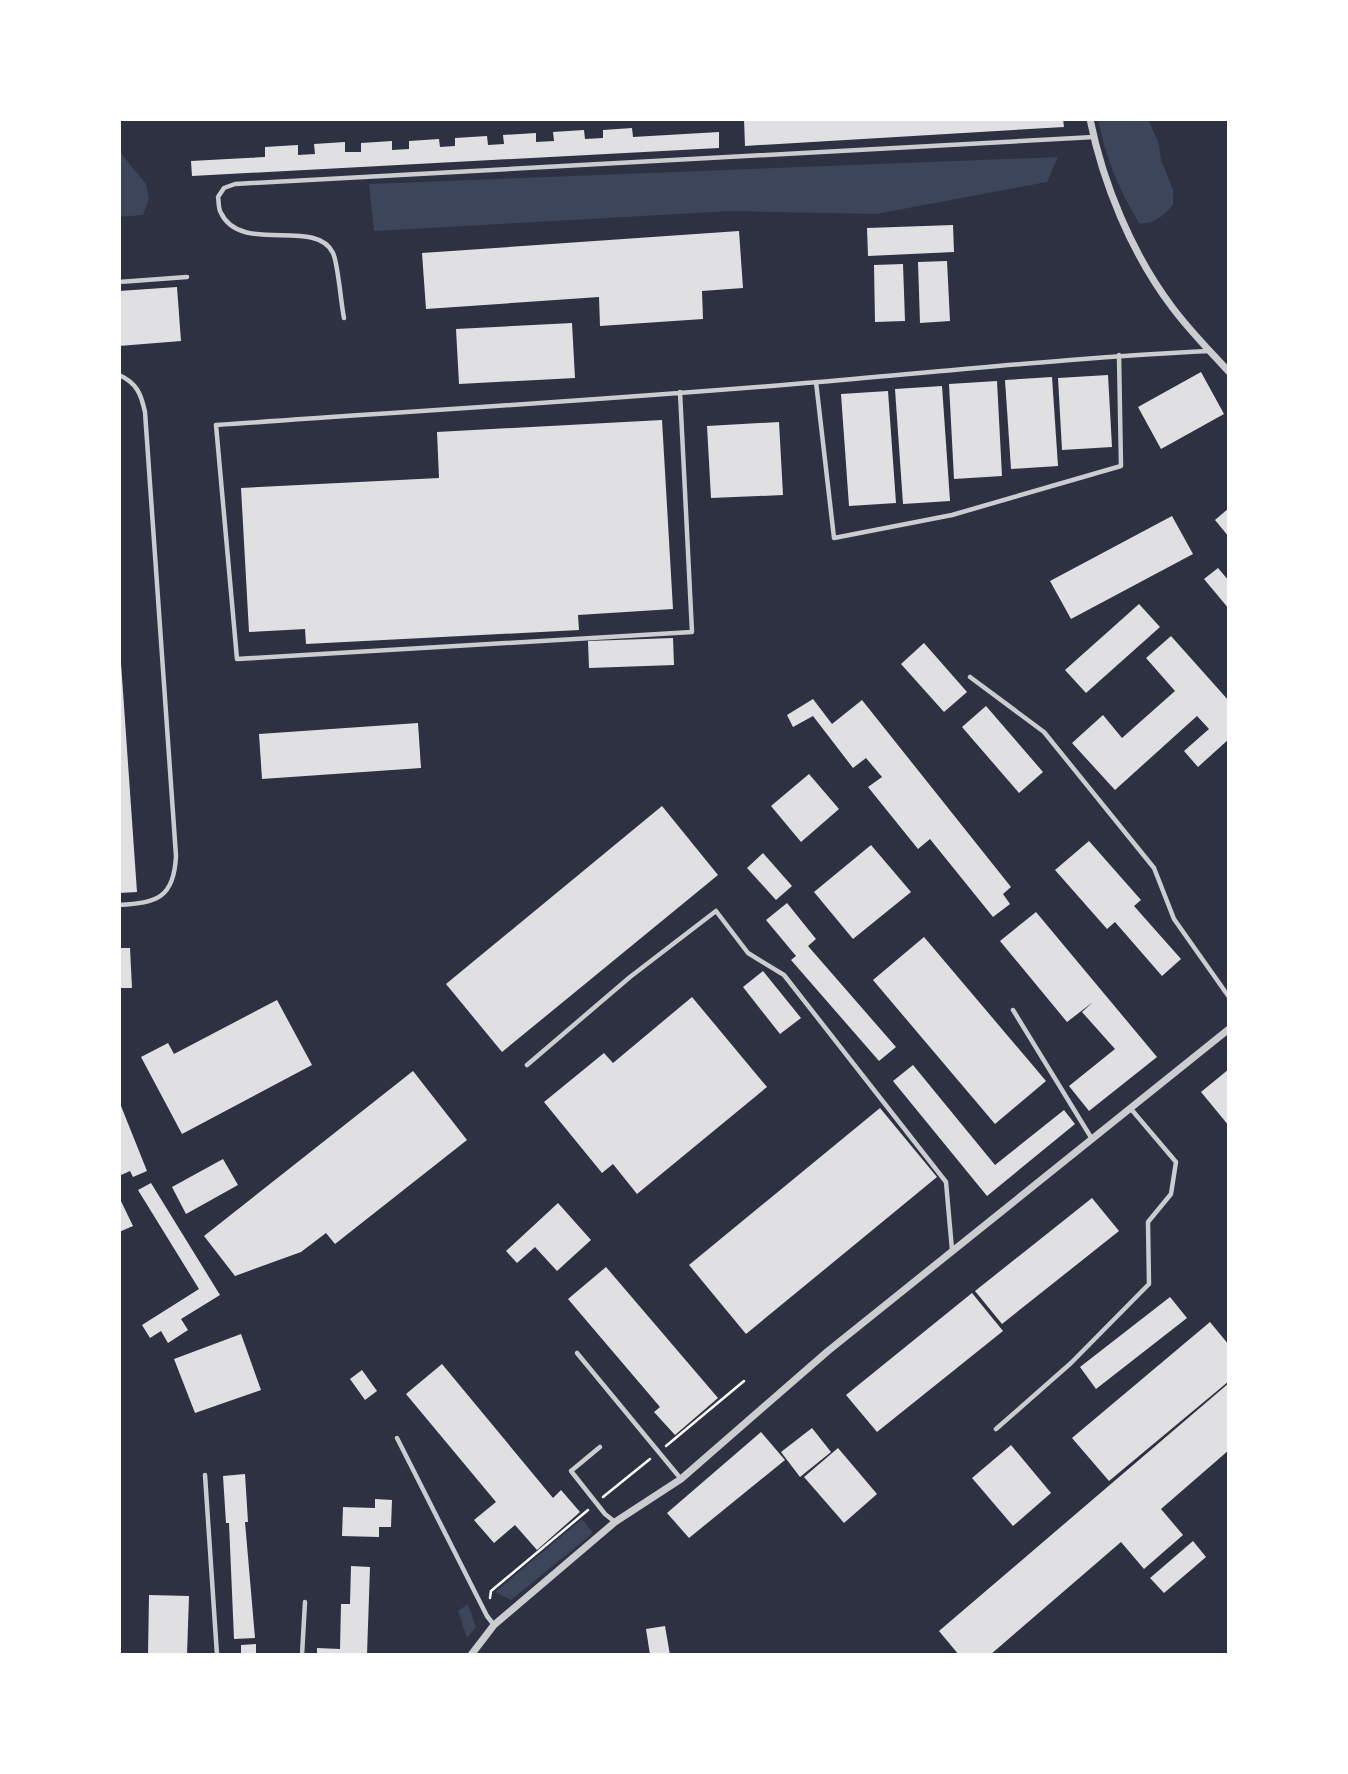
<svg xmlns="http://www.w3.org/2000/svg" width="1348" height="1774" font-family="Montserrat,sans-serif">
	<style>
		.green { fill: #3c4559 }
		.building { fill: #e0e0e3 }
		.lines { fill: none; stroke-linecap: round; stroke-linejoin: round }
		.path { stroke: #fff; stroke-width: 2.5 }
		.service { stroke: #caccd0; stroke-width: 4.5 }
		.minor { stroke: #caccd0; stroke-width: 7 }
	</style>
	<rect width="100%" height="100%" fill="#2d3142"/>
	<g class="green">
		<path d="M1098,119H1148L1159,144L1161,160L1173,189V205C1163,216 1154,225 1139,223C1119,190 1105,157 1098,119Z"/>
		<path d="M119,151L146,184L149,199L143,215L119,217Z"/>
		<path d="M1058,157L1047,182L876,214L732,211L374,231L369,184Z"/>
		<path d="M582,1519L593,1533L511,1600L495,1592Z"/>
		<path d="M468,1604L476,1627L467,1638L458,1611Z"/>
	</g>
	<g class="building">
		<path d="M744,119H1063L1064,127L745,146Z"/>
		<path d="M632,128L633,137L719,132V148L192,176L191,161L265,157V147L298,145V155L315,154L314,144L345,142V152H361V143L392,141V150L409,149V141L439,139L440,147L455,146V138L487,136L488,145L504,144L503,135L536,133V142L554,141L553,132L584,130L585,139L603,138V130Z"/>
		<path d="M953,225L954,252L868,256L867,228Z"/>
		<path d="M739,231L743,288L702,291L703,319L600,326L599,297L426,309L422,253Z"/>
		<path d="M947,261L950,321L920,323L918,262Z"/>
		<path d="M903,264L905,321L875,322L874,265Z"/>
		<path d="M177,287L181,341L119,346V291Z"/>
		<path d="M572,323L575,378L459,384L456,329Z"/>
		<path d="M1201,372L1224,414L1161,449L1138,407Z"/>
		<path d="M1108,375L1112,447L1062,450L1058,378Z"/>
		<path d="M1052,377L1058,466L1011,469L1005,380Z"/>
		<path d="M997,381L1002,476L954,479L949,384Z"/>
		<path d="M942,386L950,501L903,504L895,389Z"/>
		<path d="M888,391L896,503L849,506L841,394Z"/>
		<path d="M662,420L673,609L578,615L579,630L306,644L305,629L249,632L241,488L439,478L437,432Z"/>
		<path d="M779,422L783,495L711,498L707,426Z"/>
		<path d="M1229,508V537L1215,520Z"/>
		<path d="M1172,516L1193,554L1071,619L1050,581Z"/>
		<path d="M1218,568L1229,581V609L1204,579Z"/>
		<path d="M1139,604L1160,627L1086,693L1065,670Z"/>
		<path d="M1171,636L1229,701V739L1198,767L1184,751L1209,729L1197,716L1115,790L1072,743L1103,715L1122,738L1175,691L1146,658Z"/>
		<path d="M673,638L674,665L589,668L588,641Z"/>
		<path d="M924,643L967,692L944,712L901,664Z"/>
		<path d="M119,663H121L137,892L119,893Z"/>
		<path d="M813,699L832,724L862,700L1011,887L1003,894L1010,904L993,917L930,839L918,849L868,787L882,777L866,758L853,768L813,716L793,727L787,715Z"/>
		<path d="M986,706L1043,772L1019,793L962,727Z"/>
		<path d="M418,723L421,768L262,779L259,734Z"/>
		<path d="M809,774L839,809L801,842L771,806Z"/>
		<path d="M662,806L718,875L502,1052L446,984Z"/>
		<path d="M1089,841L1141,900L1134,906L1181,959L1162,976L1115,922L1107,929L1055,870Z"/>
		<path d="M871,845L911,892L853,939L814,892Z"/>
		<path d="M763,853L792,886L776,900L747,868Z"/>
		<path d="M787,903L816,939L808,946L896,1047L879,1061L791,960L796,956L766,920Z"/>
		<path d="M1036,912L1157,1057L1089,1111L1069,1086L1115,1049L1082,1012L1093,1002L1067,1022L1000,941Z"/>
		<path d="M924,937L1046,1081L995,1124L873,980Z"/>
		<path d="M119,948H130L132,988H119Z"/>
		<path d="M763,971L801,1018L780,1034L743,987Z"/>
		<path d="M692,997L767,1087L637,1194L613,1164L602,1173L544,1102L604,1053L613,1063Z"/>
		<path d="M277,1000L312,1065L182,1134L141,1057L168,1043L174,1054Z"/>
		<path d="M913,1065L995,1165L1064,1110L1075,1124L987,1196L893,1081Z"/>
		<path d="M1229,1069V1126L1201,1092Z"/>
		<path d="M413,1071L467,1140L335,1244L326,1233L301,1252L235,1276L204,1236Z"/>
		<path d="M119,1101L147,1171L133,1177L130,1171L119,1176Z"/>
		<path d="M880,1108L937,1177L746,1334L689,1265Z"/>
		<path d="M223,1159L238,1185L186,1214L172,1187Z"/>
		<path d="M151,1183L220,1295L181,1319L188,1330L168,1343L161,1331L150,1338L142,1325L199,1289L138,1190Z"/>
		<path d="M119,1197L133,1226L119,1232Z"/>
		<path d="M1092,1198L1119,1231L1002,1324L975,1291Z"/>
		<path d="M558,1203L591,1240L557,1271L535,1247L517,1263L506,1251Z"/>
		<path d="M606,1267L718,1398L675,1435L654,1412L660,1407L568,1299Z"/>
		<path d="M972,1293L1003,1331L877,1432L846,1395Z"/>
		<path d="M1170,1297L1187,1318L1096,1389L1080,1367Z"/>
		<path d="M1210,1322L1229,1345V1381L1109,1481L1072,1438Z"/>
		<path d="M241,1334L261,1390L195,1413L174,1359Z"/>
		<path d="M442,1364L553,1498L561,1490L580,1512L537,1550L515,1525L494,1543L474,1520L496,1502L406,1394Z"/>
		<path d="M362,1370L377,1391L365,1400L350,1379Z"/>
		<path d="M1229,1383V1450L1161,1509L1183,1535L1144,1569L1121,1542L990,1655H959L939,1631Z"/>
		<path d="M812,1428L831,1452L800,1477L781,1452Z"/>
		<path d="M761,1432L785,1460L689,1538L667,1513Z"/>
		<path d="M1011,1445L1051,1493L1013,1526L972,1478Z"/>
		<path d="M838,1448L877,1494L844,1523L804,1477Z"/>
		<path d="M245,1474L248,1522H245L255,1638L234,1639L229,1523H226L223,1476Z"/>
		<path d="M375,1499L392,1500L391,1527H379V1537L342,1536L343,1507L375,1508Z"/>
		<path d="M1193,1541L1206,1557L1164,1593L1150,1578Z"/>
		<path d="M351,1566L370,1567L367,1655H317V1648L340,1649L341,1604H350Z"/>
		<path d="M149,1595L189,1596L187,1655H148Z"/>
		<path d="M665,1626L670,1655H650L646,1629Z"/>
		<path d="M256,1644V1655H241V1645Z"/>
	</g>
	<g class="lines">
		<g class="path">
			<path d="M666,1446L744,1381"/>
			<path d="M603,1497L650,1459"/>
			<path d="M490,1598L491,1591L588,1510"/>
		</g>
		<g class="service">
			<path d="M119,282L187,277"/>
			<path d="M344,318C341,304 338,263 333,253C316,217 241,255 221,213C218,209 219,201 218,197L224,188L235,184L1094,137"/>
			<path d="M119,375C137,383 141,394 145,412L176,856C174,898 157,903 119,905"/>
			<path d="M816,382L834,538L952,515L1121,466L1119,355"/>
			<path d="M680,392L692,632L237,659L216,425C417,411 618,399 819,382C949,371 1079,357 1209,351"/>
			<path d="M970,677L1044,732L1154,868L1174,919L1229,997"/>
			<path d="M1013,1010L1092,1139"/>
			<path d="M527,1065L630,977L716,911L748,953L784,975L946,1182L952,1250"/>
			<path d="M577,1353L681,1479"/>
			<path d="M996,1429L1071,1363L1149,1284L1148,1222L1171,1194L1176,1162L1131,1109"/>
			<path d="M397,1438L487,1616L494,1625"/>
			<path d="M600,1447L571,1471L605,1514L615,1522"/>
			<path d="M205,1475L217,1655"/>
			<path d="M302,1655L305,1602"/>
		</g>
		<g class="minor">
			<path d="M1090,119C1103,184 1132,254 1172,307C1189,330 1210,351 1229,372"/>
			<path d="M471,1655L494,1625L615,1522L681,1479L828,1351L1229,1029"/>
		</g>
	</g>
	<rect width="1348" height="1774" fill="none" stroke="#ffffff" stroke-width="242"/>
</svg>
